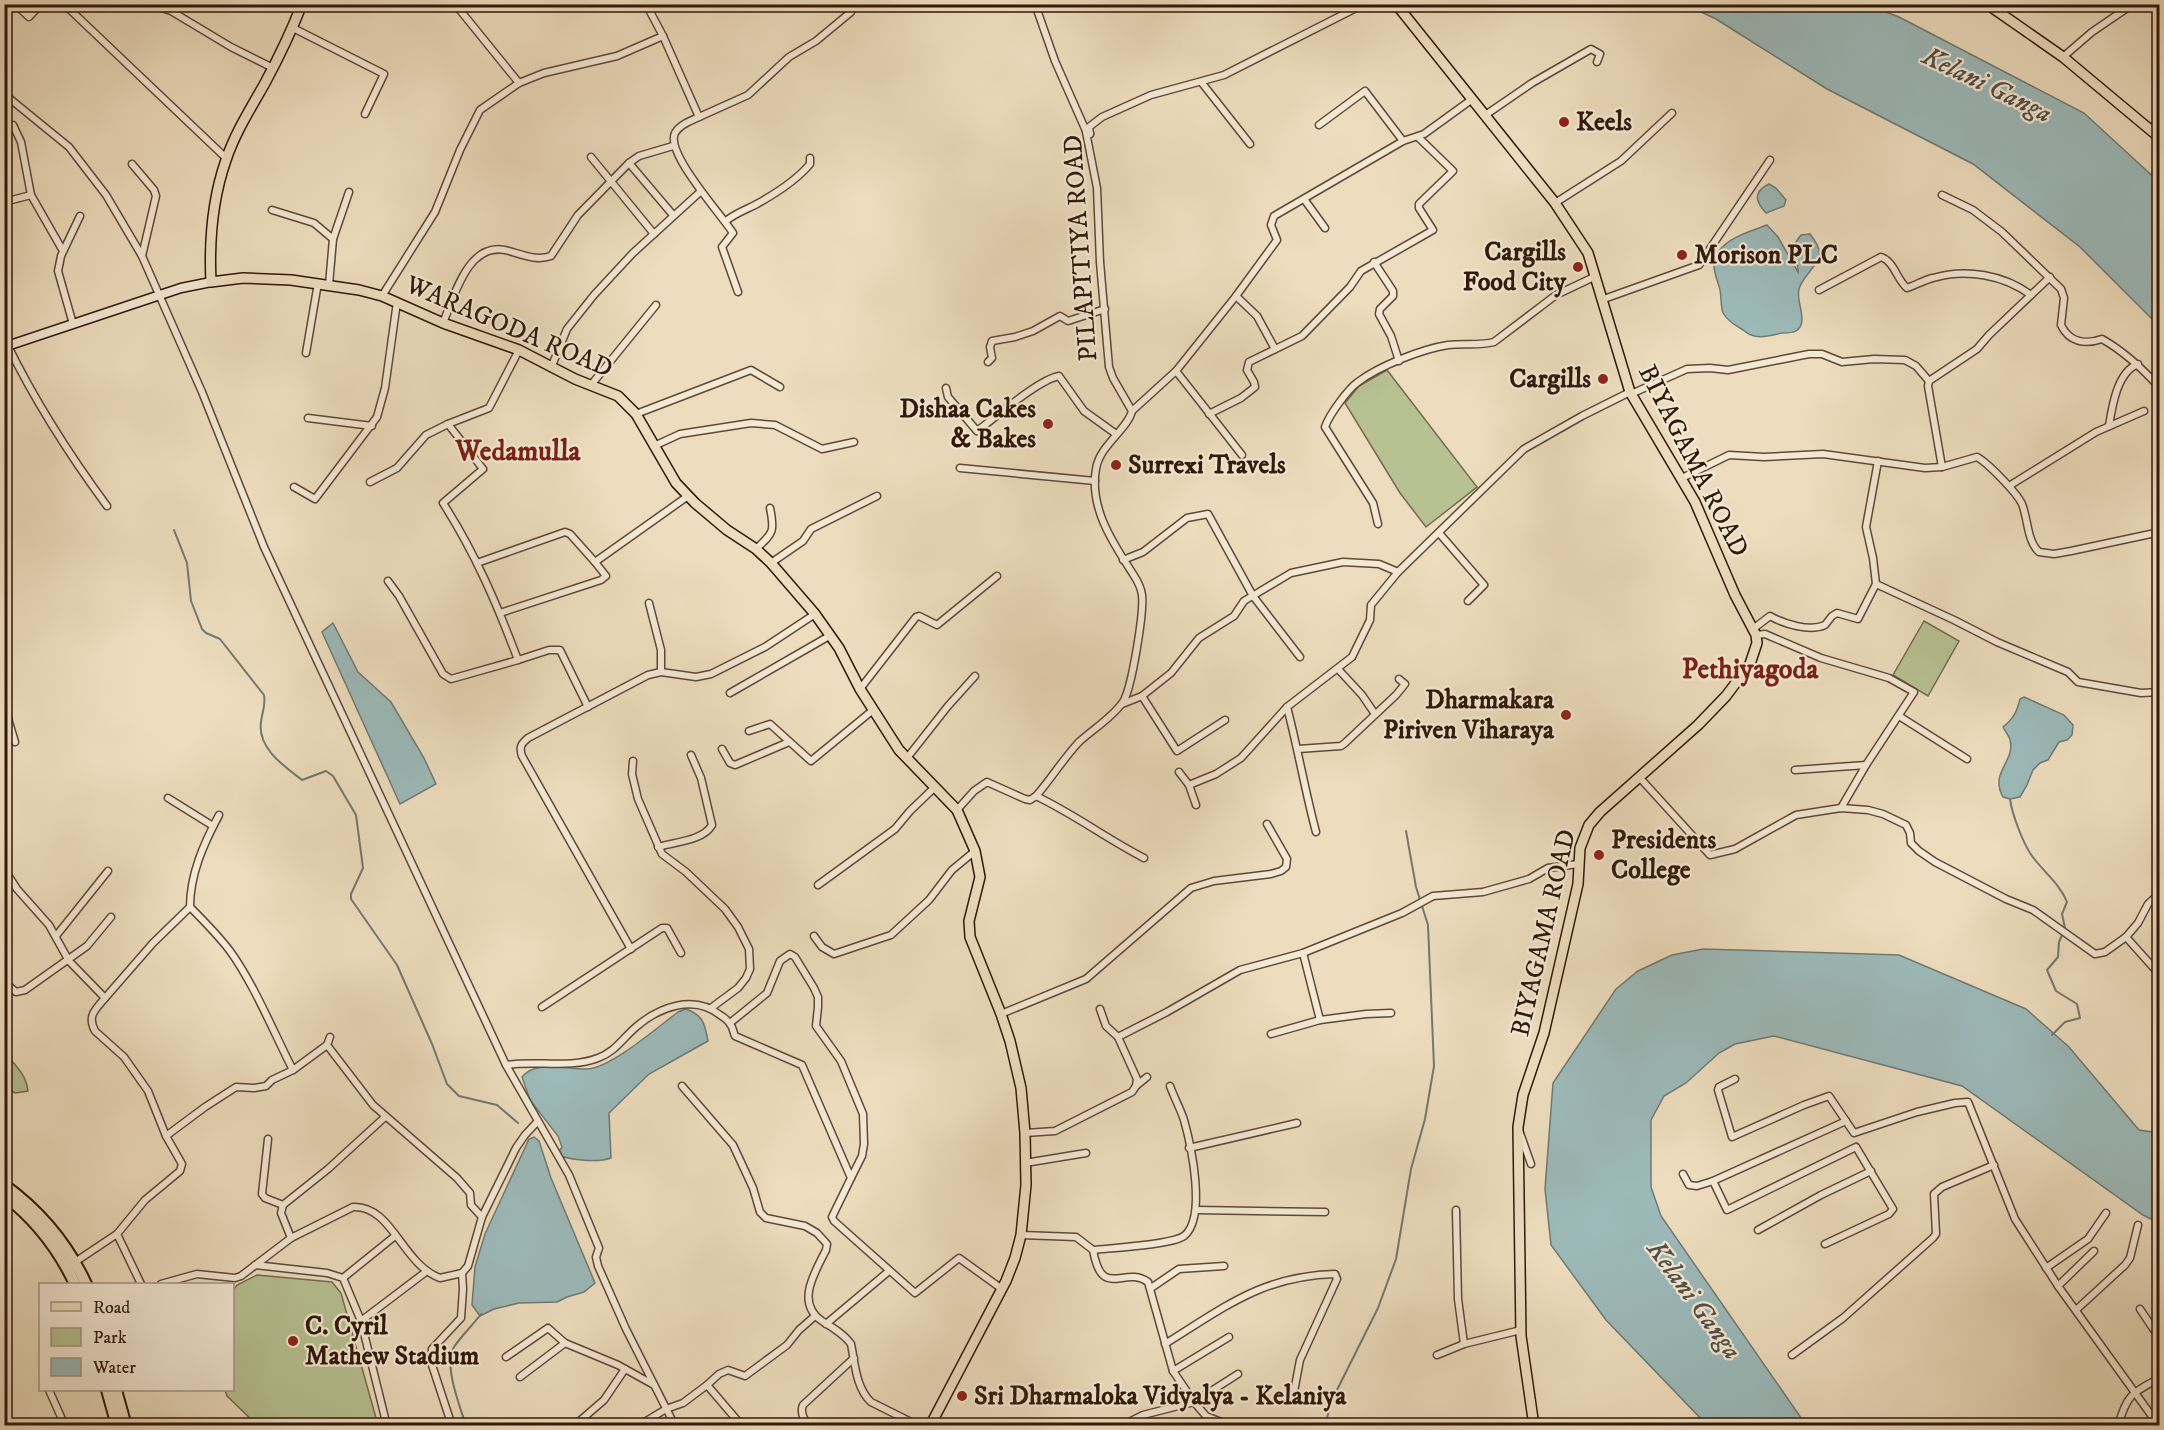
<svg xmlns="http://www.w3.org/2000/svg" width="2164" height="1430" font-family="'IM FELL DW Pica',serif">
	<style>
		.green { fill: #b7c192; stroke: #746c4e; stroke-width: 1.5 }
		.water { fill: #9cbaba; stroke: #717974; stroke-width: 1.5 }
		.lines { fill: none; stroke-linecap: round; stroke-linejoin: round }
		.stream { stroke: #717974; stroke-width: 2 }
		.street-casing { stroke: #604837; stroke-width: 9 }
		.secondary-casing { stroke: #31170a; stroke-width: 11 }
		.primary-casing { stroke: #31170a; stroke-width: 12 }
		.highway-casing { stroke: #31170a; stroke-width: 14 }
		.street { stroke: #f3e9d5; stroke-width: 6 }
		.secondary { stroke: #f3e9d5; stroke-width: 8 }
		.primary { stroke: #edddbe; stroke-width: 9 }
		.highway { stroke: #edddbe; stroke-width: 10 }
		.poi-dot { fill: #8f2418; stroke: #f3e9d5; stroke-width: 2 }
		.labels { text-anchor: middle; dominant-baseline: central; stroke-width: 4.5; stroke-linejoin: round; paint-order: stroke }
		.poi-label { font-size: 26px; font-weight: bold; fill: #31170a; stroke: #f3e9d5; text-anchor: start }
		.street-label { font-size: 26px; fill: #31170a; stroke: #f3e9d5 }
		.water-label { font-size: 27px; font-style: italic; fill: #565048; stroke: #f3e9d5 }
		.quarter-label { font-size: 28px; font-weight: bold; fill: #7a1f14; stroke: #f3e9d5 }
	</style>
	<rect width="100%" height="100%" fill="#edddbe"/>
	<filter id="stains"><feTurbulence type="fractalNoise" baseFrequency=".00333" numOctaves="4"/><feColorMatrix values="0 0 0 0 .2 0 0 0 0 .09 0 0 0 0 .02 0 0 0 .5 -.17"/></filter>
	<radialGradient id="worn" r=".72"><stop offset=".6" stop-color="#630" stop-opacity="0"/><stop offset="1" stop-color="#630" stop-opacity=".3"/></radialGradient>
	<g class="green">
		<path d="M1387,370L1477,487L1426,527L1400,493L1345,403L1359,386Z"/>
		<path d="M1924,621L1959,641L1928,696L1893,675Z"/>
		<path d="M5,1053C15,1065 26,1074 28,1091L15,1093L5,1088Z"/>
		<path d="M257,1275L332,1282L341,1293L378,1425H257L227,1396L225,1390H232L233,1290L237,1285Z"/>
	</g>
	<g class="water">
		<path d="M1686,5H1868L1899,17L2084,113L2159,182V326L2080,247L1973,164L1827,89L1716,19Z"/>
		<path d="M1769,184L1776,188L1786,200L1784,206L1766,213C1756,202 1752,192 1769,184Z"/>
		<path d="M1767,225L1778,237L1798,272C1799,254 1785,254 1801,235L1810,234C1830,259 1814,262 1801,284C1792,298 1811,321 1796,331C1793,333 1786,333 1782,333C1772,335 1761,339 1751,335C1747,334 1744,330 1740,328C1733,324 1727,320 1723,313C1720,305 1722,294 1719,286C1715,274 1710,262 1719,251C1729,237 1751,231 1767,225Z"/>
		<path d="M333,623L358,672L391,702L424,758L436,784L400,804L322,632Z"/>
		<path d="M2024,697L2064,715L2073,725L2072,735L2067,740L2059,742L2048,760L2040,763L2033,770L2027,785L2020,797L2010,799L2003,797C1989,772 2016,761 2010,740C2009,736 2005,731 2003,727C2013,719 2017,712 2020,699Z"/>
		<path d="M1703,949L1899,955L2026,1009L2069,1047L2139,1130L2159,1133V1223L2143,1215L1962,1086L1774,1036L1735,1044L1719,1053L1686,1083L1664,1096L1651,1120V1187L1661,1216L1806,1425H1707L1606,1320L1551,1245L1545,1189L1553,1083L1616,989L1638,971L1672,955Z"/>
		<path d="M686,1009C703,1015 705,1024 708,1041L649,1074L609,1113L611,1158C597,1163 572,1160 557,1155L562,1147L558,1136L530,1100L522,1077C536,1059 568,1070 588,1069C612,1067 658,1027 678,1012Z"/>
		<path d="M534,1137L539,1141L551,1178L595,1283L584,1292L567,1297L557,1302L519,1303L494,1309L480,1316L472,1305L475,1267L485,1234L523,1152L529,1139Z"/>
	</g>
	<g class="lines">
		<g class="stream">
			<path d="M174,530L187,563L191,601L202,629L206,633L220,639L264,695C266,705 262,712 261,722C257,748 284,766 302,780L326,771L333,776L356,815L363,868L351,894V899L397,965L432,1044L447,1084L459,1096L497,1105L518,1123"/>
			<path d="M2010,799C2012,814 2022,840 2030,853C2041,870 2059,882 2067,902L2062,914L2065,928L2059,942L2058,957L2047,970L2056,991L2077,1004L2080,1018L2065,1022L2052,1035"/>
			<path d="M466,1426C460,1406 443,1365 454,1347C462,1335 473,1325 481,1314"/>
			<path d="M1325,1426L1331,1402L1378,1308L1396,1259L1411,1169L1425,1119L1434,1066L1428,925L1416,887L1406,831"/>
		</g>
		<defs>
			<g id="street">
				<path d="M15,4L29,17L41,4"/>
				<path d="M64,4L226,158"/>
				<path d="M455,4L519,83"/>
				<path d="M646,4L663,36L699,117C691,121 680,124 675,133C665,153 721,214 733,233L722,247L738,292"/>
				<path d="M1035,4L1055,61L1086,131L1090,134"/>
				<path d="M156,6L171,11L231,47L273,68"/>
				<path d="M293,28L384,74L365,114"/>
				<path d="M2063,57L2092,32L2133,4"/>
				<path d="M1202,83L1250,144"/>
				<path d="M4,94L69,147L106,195L142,256L202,392L264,547L506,1065L569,1175L599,1248L596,1257L598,1266L626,1329L675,1426"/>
				<path d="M1484,116L1532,83L1591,49L1600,54L1597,62"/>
				<path d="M699,117L748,95L789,57L816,41L851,12"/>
				<path d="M13,125L21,142L31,195"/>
				<path d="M1319,125L1365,91L1403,141"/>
				<path d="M2150,129L2160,122"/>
				<path d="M591,157L654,234"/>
				<path d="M629,163L673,215"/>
				<path d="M132,164L154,190L156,196L142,256"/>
				<path d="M1942,195L1973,210L2002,232L2061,289L2064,298L2061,325C2069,342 2085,345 2102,339C2125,352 2142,368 2160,388"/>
				<path d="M1304,199L1325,228"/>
				<path d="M4,202L31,195L63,251"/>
				<path d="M1555,203L1621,161L1672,113"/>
				<path d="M272,210L314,223L333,239"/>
				<path d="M726,221C734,214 745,210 755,205C775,194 796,181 810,164V158"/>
				<path d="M1374,262L1393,291V296L1380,309L1379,314L1391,336L1399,361"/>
				<path d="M329,285L333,239L349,192"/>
				<path d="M1819,290L1881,257C1894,261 1897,280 1907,288C1916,285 1924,280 1933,278C1966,268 2004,275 2031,295"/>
				<path d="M382,296L435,212L460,150L480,110L519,83L544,73L617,56L663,36"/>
				<path d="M1236,296L1257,316L1275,349"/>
				<path d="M1601,300L1699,265L1770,160"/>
				<path d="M443,323C455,294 469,239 509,251C523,255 537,261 551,256L578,215L629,163L639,156L673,146"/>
				<path d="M73,324L58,271L61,256L80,216"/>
				<path d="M8,346C37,405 68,453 107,506"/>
				<path d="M519,350L489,408L448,424L483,469L443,503C475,553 497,604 518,660L549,650H560L588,707"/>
				<path d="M306,353L318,283"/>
				<path d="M988,362L992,358L990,347L992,341L1015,337L1033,331L1060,316L1068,321L1105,309"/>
				<path d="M551,368L567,329L594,295L633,253L700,192"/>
				<path d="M1176,371L1242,455"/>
				<path d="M591,385L656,305"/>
				<path d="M946,388L948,397L977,431C996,417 1038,380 1059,376L1084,411L1116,434"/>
				<path d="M1631,394L1687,369L1710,368L1728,370L1809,354H1822L1842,362L1874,359L1905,360L1916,366L1929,381"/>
				<path d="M1132,411L1176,371L1236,296L1277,240L1271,225L1274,216L1403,141L1424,134L1471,100"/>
				<path d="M636,414L751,370L780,387"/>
				<path d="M1209,414L1241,398L1255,387L1254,382L1247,370L1249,362L1302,336L1350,287L1361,271L1433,230L1419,208V204L1453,171L1418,137"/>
				<path d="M308,418L372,426"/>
				<path d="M2109,426C2112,407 2117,372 2138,364"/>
				<path d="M654,446L680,434L751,423L775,425L822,449L854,442"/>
				<path d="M1942,467L1928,386L1929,381L1977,349L1989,335L2050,277"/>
				<path d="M960,468L1095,481"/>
				<path d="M1682,478L1729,455L1764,457L1823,454L1925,468L1942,467L1977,457C1988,463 2017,493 2022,504C2028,519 2027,541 2039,552L2054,554L2071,551L2160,532"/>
				<path d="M370,482L397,468L426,435L448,424"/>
				<path d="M2009,486L2096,432L2144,411"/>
				<path d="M294,487L315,499L377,417L385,388L397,302"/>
				<path d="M1378,524L1373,503L1325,427C1329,415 1348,389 1358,382C1379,366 1422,349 1448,345C1464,343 1479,346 1494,342L1556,295L1596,276"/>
				<path d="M1439,533L1484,585L1468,601"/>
				<path d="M756,549C773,533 775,532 770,508"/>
				<path d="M1123,560L1143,552L1187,518L1208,514L1253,596L1300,657"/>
				<path d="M477,563L565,532L570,534L595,562"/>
				<path d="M771,563L803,541L811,529L877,496"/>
				<path d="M388,581L399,596L443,674L451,679L518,660"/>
				<path d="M1876,584L1954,620L1997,642L2068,672L2078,682L2141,693L2160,692"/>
				<path d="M649,603L661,650V672"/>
				<path d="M500,613L601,580L606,576L595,562L688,496"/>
				<path d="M1753,629L1770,616C1784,624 1810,632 1825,625L1832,616L1837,613L1858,619L1876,584L1873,558L1866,527L1878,461"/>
				<path d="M1756,635L1765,634L1821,658L1889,678L1914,692L1866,765L1841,808"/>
				<path d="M1338,669L1362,695L1375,714"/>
				<path d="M860,689L916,617L919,616L937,625L997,576"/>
				<path d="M730,693L831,635"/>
				<path d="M1142,696L1177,751L1225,720"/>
				<path d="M1122,704L1142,696L1171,673L1199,638L1234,616L1244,601L1291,573L1343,562L1379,564L1398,572"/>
				<path d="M4,705L15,742"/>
				<path d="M1287,707C1298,749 1305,791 1316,832"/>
				<path d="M1899,716L1967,759"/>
				<path d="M749,731L770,724L811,761L873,710"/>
				<path d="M722,749L730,763L735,765L789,742"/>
				<path d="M1298,749L1341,746L1345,743L1396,695L1405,684L1399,679"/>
				<path d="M907,758L948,706L975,676"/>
				<path d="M633,761L632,774L638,799L662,854L686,872L725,909L738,927L749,949L750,969L746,978L738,988L711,1008"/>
				<path d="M1795,770L1866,765"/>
				<path d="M1179,772L1189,785L1196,805"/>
				<path d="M1640,778L1710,855L1735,849L1796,815L1841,808L1868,810L1883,814L1906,825L1910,833L1911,843L1919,851L1935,862L2006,899L2033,910L2095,954L2105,952L2126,937L2138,923L2148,904L2160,893"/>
				<path d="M1189,785L1216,774L1241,758L1287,707L1352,657L1370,620L1371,605L1398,572L1524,449L1582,416L1630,392"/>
				<path d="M1036,796C1074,814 1107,839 1144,858"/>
				<path d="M168,798L213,826"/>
				<path d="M957,810L974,791L987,782L1025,799L1030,800L1036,796C1051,779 1063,759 1079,742C1093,729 1112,718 1123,702C1132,688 1144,612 1142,595C1141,587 1137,580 1133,574C1113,543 1089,508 1096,469C1099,446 1128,429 1132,411L1113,378L1109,367L1100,262L1097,188L1086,132L1090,134L1089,127L1102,117L1151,95L1224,75L1364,4"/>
				<path d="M219,815C204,843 190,874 190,907C204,921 218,935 230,951C254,984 274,1033 293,1070"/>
				<path d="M658,847C674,842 703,841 712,825L701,778L691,755"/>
				<path d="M4,869L17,889L49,925L69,961L105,998C95,1010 87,1016 95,1031L124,1057L148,1091L166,1136L182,1164L180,1171L145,1200L117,1234L72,1264"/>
				<path d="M818,885L895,829L910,811L935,787"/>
				<path d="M56,936L108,871"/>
				<path d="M814,936L822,947L834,954L891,935L929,900L952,870L975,851"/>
				<path d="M2126,937L2160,975"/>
				<path d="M631,949L522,756C519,747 521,744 528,738L648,675L661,672L696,677L711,674L765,647L815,614"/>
				<path d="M1303,953L1320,1020L1366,1014L1391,1013"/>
				<path d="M4,982L16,992L25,990L87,946L111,917"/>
				<path d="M105,998L153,943L190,907"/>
				<path d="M542,1007L662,928H667L681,953"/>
				<path d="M1001,1014L1086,979L1191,888L1214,881L1271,874L1281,871L1286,867L1287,859L1267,824"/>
				<path d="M730,1023L767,993L780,961L790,954L795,957L814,988L818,997V1007L816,1026L841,1061L863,1114L864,1144L862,1156L851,1178"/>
				<path d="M1271,1034L1320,1020"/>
				<path d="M1118,1037L1167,1012L1240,970L1303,953L1402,913L1433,896L1483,892L1529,879L1548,868L1578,864"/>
				<path d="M327,1045L373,1105L457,1178L470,1193L471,1205L482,1217"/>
				<path d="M506,1065C536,1060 569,1069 598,1058C615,1052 623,1038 636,1027C659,1007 694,994 720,1015C723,1017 728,1020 730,1024C733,1027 733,1032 735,1036L802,1065L851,1178L832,1217L834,1221L915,1293L959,1258L1002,1289"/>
				<path d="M1735,1079L1719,1087L1718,1090L1732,1137L1804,1105L1829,1096L1854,1133L1917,1112L1955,1103L1968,1102L2015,1219L2058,1286L2154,1419L2160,1417"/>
				<path d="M682,1086L733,1145L753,1188L760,1212L766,1218L805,1226L817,1233L827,1244L826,1250C815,1272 795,1303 822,1321C832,1327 844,1334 851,1344C855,1364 856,1388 871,1402L919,1426"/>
				<path d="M1136,1086L1147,1077"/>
				<path d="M1025,1133L1055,1131L1132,1092L1136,1086L1137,1079L1118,1037L1106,1026L1100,1009"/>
				<path d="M1520,1133L1531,1164"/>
				<path d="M166,1136L205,1107L236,1087L254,1088L266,1086L272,1080L293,1070L327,1045L330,1037"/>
				<path d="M268,1139L262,1194L265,1198L283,1205"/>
				<path d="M1189,1148L1297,1123"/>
				<path d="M1025,1163L1086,1153"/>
				<path d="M1683,1174L1689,1185L1697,1186L1713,1181L1846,1121"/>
				<path d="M1713,1181L1727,1210L1856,1147L1893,1209L1889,1214L1825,1244"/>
				<path d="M1196,1210L1325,1212"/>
				<path d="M1456,1210L1458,1299L1464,1344"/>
				<path d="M1758,1230L1821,1195L1871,1171"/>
				<path d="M117,1234L141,1284"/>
				<path d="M1021,1235L1076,1237L1093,1250C1102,1301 1124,1265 1148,1282L1173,1371L1194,1402L1206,1416L1231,1426"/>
				<path d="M291,1238L281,1213L283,1205L328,1169L385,1117"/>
				<path d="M1093,1250C1111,1248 1171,1245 1184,1236C1207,1218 1191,1145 1184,1120C1180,1108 1174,1097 1170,1086"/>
				<path d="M255,1265L327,1273L343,1278L361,1321L387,1426"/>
				<path d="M2046,1268L2088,1239L2106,1213"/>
				<path d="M343,1278L395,1236"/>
				<path d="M161,1284L197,1274L235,1278L241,1276L291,1238L353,1207C392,1205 402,1264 440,1278L462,1273L468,1266L482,1217L516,1148L525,1135L537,1122"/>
				<path d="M2058,1286L2094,1251"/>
				<path d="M1151,1288L1179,1269L1224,1266"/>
				<path d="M2140,1309L2160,1339"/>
				<path d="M2076,1310L2125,1265L2130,1258L2138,1225"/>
				<path d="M361,1321L427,1271"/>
				<path d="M826,1324L889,1271"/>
				<path d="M1165,1344C1225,1307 1262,1276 1335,1274L1337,1279L1300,1360L1293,1397"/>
				<path d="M1437,1355L1464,1344L1521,1330"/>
				<path d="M1792,1355L1843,1318L1933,1238L1936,1234L1934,1194L1942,1187L1994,1165"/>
				<path d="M506,1357L548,1328L565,1343L618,1365L654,1385"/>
				<path d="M1173,1371L1229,1337"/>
				<path d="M520,1377L565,1343"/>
				<path d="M707,1385L742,1426"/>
				<path d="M49,1390L65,1426"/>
				<path d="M452,1426L431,1362L432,1349L461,1318L463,1289L462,1273"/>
				<path d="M574,1426L604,1400L625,1369"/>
				<path d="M638,1426L666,1409L683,1403L707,1385L719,1374L728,1370L745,1376L787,1345L799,1330L815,1316"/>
				<path d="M809,1426C804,1420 800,1412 803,1405L854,1358"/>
				<path d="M1121,1426L1143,1415L1194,1402L1238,1374"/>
				<path d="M2118,1426C2127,1394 2132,1393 2160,1378"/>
			</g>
			<path id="secondary" d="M4,347L181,288L211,282"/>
			<g id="primary">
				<path d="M302,4C291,32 279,57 265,83C251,108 235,133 226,160C212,200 209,241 211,282L243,278L291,280L359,290L382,296L443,323L519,350L575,379L618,396L636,414L676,483L695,503L727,530L756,549L771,563L815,614L839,648L860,689L899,750L957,810L975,851L980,877L969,921L970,937L1001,1014L1010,1041L1021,1088L1025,1133L1026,1185L1021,1235L1015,1258L1006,1281L930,1426"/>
				<path d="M1396,4L1555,203L1588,253L1630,392L1695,502L1735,595L1756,635L1757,643L1750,664L1726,696L1698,725L1600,812L1589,825L1580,848L1578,884L1544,1033L1523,1095L1518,1127L1521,1336L1534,1426"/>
				<path d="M1987,4L2063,57L2160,138"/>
			</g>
			<g id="highway">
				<path d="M4,1185C40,1211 68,1245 86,1284"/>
				<path d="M4,1195C34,1218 59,1250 75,1284"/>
				<path d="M107,1390L117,1426"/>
				<path d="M116,1390L126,1426"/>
			</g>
		</defs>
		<use href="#street" class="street-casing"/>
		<use href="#secondary" class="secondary-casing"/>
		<use href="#primary" class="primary-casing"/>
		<use href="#highway" class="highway-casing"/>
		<use href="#street" class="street"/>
		<use href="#secondary" class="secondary"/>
		<use href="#primary" class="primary"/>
		<use href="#highway" class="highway"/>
	</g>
	<g class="poi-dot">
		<circle cx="1564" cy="122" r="6"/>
		<circle cx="1682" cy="255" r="6"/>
		<circle cx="1578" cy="267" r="6"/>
		<circle cx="1603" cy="379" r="6"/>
		<circle cx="1048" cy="424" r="6"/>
		<circle cx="1116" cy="465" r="6"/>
		<circle cx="1566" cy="715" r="6"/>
		<circle cx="1599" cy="855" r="6"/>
		<circle cx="293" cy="1341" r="6"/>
		<circle cx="962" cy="1396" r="6"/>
	</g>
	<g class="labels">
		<g class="poi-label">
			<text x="1576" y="122">Keels</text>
			<text x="1566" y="252" text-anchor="end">Cargills<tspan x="1566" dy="30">Food City</tspan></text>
			<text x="1694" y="255">Morison PLC</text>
			<text x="1591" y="379" text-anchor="end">Cargills</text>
			<text x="1036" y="409" text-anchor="end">Dishaa Cakes<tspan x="1036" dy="30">&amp; Bakes</tspan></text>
			<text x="1128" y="465">Surrexi Travels</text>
			<text x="1554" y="700" text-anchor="end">Dharmakara<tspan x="1554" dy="30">Piriven Viharaya</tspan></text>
			<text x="1611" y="840">Presidents<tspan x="1611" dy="30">College</tspan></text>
			<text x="305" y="1326">C. Cyril<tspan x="305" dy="30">Mathew Stadium</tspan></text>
			<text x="974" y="1396">Sri Dharmaloka Vidyalya - Kelaniya</text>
		</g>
		<g class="street-label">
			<text transform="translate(1081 248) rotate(-94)">PILAPITIYA ROAD</text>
			<text transform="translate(509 327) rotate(23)">WARAGODA ROAD</text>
			<text transform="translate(1693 461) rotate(63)">BIYAGAMA ROAD</text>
			<text transform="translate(1544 933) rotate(-77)">BIYAGAMA ROAD</text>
		</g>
		<g class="water-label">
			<text transform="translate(1987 85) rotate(26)">Kelani Ganga</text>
			<text transform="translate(1694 1300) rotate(54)">Kelani Ganga</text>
		</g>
		<g class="quarter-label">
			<text x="518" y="451">Wedamulla</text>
			<text x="1750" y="669">Pethiyagoda</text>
		</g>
	</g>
	<rect width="2164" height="1430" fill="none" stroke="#edddbe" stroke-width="24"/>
	<rect x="6" y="6" width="2152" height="1418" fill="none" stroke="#31170a" stroke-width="3"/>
	<rect x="12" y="12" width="2140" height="1406" fill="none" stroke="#31170a" stroke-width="1.5"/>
	<rect x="39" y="1283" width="195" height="108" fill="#f3e9d5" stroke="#a59584" stroke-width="1.5"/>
	<rect x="51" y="1302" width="30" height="9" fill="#edddbe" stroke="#a59584" stroke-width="1.5"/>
	<text x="93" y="1313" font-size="18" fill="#31170a">Road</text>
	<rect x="51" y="1328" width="30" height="18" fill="#b7c192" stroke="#a59584" stroke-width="1.5"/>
	<text x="93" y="1343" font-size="18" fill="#31170a">Park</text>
	<rect x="51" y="1358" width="30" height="18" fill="#9cbaba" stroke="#a59584" stroke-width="1.5"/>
	<text x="93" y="1373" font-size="18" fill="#31170a">Water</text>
	<rect width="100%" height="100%" filter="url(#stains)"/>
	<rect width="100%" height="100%" fill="url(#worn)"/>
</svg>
